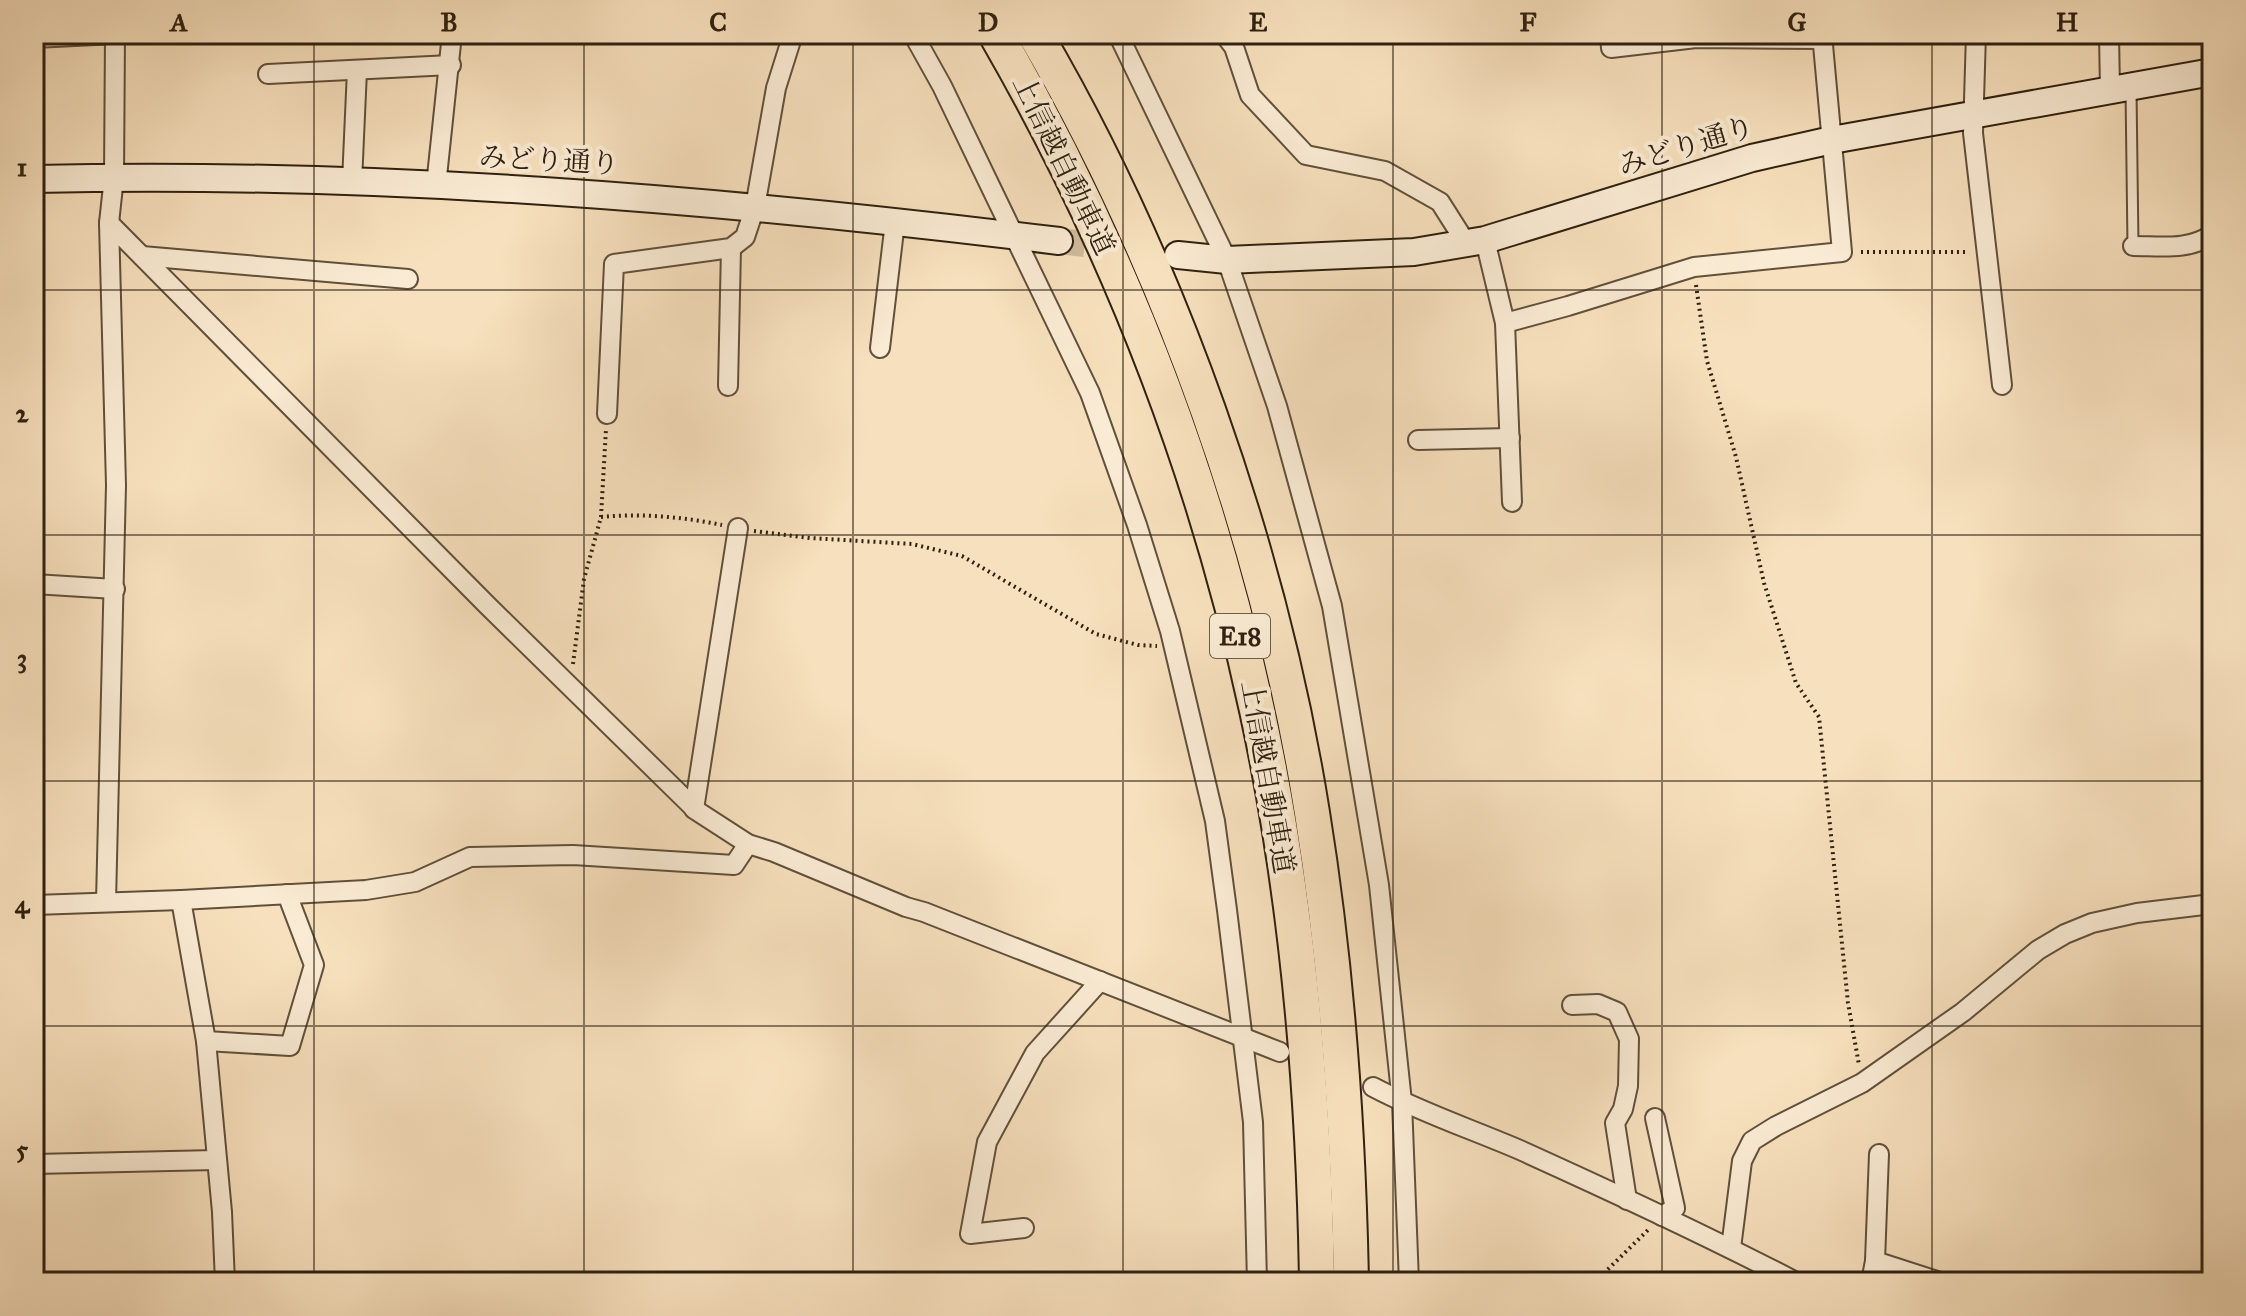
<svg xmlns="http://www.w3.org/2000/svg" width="2246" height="1316" font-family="'IM FELL Great Primer','Noto Serif JP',serif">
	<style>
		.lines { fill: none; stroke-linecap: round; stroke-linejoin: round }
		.secondary-tunnel { stroke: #cfba9a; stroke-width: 26; stroke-dasharray: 26 13; stroke-linecap: butt }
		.lane-casing { stroke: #61503b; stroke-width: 13 }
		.street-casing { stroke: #61503b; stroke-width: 22 }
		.secondary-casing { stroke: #2f2010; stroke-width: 30 }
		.highway-casing { stroke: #2f2010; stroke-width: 38 }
		.path { stroke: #2f2010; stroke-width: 4; stroke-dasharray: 2 4; stroke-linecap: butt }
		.lane { stroke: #faebd4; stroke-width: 9 }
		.street { stroke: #faebd4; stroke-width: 18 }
		.secondary { stroke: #faebd4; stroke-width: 26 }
		.highway { stroke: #f7e0bd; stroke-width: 34 }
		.grid { fill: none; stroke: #2f2010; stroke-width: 2; stroke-opacity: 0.55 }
		.labels { text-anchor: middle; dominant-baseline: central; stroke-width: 8; stroke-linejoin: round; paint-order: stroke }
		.shield { fill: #faebd4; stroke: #6c5d4b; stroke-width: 2 }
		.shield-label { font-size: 26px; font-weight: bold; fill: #2f2010 }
		.street-label { font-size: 28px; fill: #2f2010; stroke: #faebd4 }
		.neatline { fill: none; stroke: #2f2010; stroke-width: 3 }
		.grid-label { font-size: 26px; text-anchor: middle; font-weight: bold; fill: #2f2010 }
	</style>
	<rect width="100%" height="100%" fill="#f7e0bd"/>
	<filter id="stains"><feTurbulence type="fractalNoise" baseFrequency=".0025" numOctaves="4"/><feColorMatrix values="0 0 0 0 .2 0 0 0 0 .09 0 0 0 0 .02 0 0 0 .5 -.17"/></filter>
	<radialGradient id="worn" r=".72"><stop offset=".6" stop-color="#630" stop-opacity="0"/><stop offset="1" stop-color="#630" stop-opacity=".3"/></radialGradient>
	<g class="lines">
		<path class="secondary-tunnel" d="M1059,241L1119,248"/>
		<defs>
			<path id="lane" d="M2131,90L2133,246"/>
			<g id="street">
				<path d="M913,34L942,86L1090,393L1137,525L1170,631L1215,821L1227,910L1253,1122L1257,1282"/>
				<path d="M1118,34L1227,260L1277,406L1332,606L1379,885L1402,1102L1409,1282"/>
				<path d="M1224,34L1234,47L1250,95L1306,155L1385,171L1440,202L1466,243"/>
				<path d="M1610,34L1611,48L1696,38L1822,39"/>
				<path d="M1976,34L1973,133L2002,385"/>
				<path d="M2109,34L2110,90"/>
				<path d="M34,38L116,34"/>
				<path d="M268,74L451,65"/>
				<path d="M352,182L357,70"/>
				<path d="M436,186L452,34"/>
				<path d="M109,223L487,605L697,811L748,844L774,852L906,907L924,912L1280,1052"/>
				<path d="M1485,240L1505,323L1568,306L1694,267L1842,252L1822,34"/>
				<path d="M2133,246C2160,246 2190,251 2212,234"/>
				<path d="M142,256L408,279"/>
				<path d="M1505,323L1512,502"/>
				<path d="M880,348L895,222"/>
				<path d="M728,386L731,248"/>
				<path d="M607,414L614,264L731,248L745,237L755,207L776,88L793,34"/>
				<path d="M1418,440L1510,438"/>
				<path d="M34,584L115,589"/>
				<path d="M694,809L738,528"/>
				<path d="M181,900L206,1041L222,1212L225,1282"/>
				<path d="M106,902L116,485L109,223L114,177L115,34"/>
				<path d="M34,905L181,900L366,890L415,882L470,857L573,855L734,865L748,844"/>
				<path d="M1572,1005L1598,1004L1617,1012L1629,1039L1628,1086L1623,1109L1615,1123L1627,1200"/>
				<path d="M206,1041L290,1046L314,965L287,894"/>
				<path d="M1373,1087C1420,1112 1471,1129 1520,1150C1613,1192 1706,1235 1796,1282"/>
				<path d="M1655,1118L1675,1208L1662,1216"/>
				<path d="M34,1164L216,1160"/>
				<path d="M1024,1228L970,1234L987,1142L1035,1053L1100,981"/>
				<path d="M1731,1248L1742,1161L1752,1141L1776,1126L1862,1083L1963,1012L2038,950L2065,934L2092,923L2137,913L2212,904"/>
				<path d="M1875,1261L1940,1282"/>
				<path d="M1871,1282L1875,1261L1879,1154"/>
			</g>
			<g id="secondary">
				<path d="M34,179C377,171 719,199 1059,241"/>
				<path d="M1178,255L1227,260L1414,252L1485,240L1752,158L1832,140L2212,72"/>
			</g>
			<g id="highway">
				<path d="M996,34C1117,244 1206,473 1257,710C1298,897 1314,1090 1317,1282"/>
				<path d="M1035,34C1170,265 1270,549 1312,813C1337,968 1348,1125 1351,1282"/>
			</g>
		</defs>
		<use href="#lane" class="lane-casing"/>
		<use href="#street" class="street-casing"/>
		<use href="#secondary" class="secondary-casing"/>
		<use href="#highway" class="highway-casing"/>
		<g class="path">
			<path d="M1861,252H1968"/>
			<path d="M1696,285L1707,361L1736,457L1764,583L1796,683L1819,717L1848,1003L1859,1065"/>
			<path d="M601,517C641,513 683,517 722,525"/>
			<path d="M754,531L810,538L912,544L962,556L1096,634L1138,645L1157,646"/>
			<path d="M573,664L584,579L601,517L606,429"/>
			<path d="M1595,1282L1649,1229"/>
		</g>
		<use href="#lane" class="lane"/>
		<use href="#street" class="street"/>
		<use href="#secondary" class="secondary"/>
		<use href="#highway" class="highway"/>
	</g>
	<path class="grid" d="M314,34V1282M584,34V1282M853,34V1282M1123,34V1282M1393,34V1282M1662,34V1282M1932,34V1282M34,290H2212M34,535H2212M34,781H2212M34,1026H2212"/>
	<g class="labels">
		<rect class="shield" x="1210" y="614" width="60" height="44" rx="6"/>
		<g class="shield-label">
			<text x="1240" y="636">E18</text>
		</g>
		<g class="street-label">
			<text transform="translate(1686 146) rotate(-17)">みどり通り</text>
			<text transform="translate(549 160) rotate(3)">みどり通り</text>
			<text transform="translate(1064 165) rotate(64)">上信越自動車道</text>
			<text transform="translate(1268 777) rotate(80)">上信越自動車道</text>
		</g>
	</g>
	<rect width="2246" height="1316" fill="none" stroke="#f7e0bd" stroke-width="88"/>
	<rect x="44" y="44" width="2158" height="1228" class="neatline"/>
	<g class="grid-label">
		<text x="179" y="31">A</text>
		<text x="449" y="31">B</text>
		<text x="718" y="31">C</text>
		<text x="988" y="31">D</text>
		<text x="1258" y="31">E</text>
		<text x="1528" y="31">F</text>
		<text x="1797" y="31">G</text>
		<text x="2067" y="31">H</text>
		<text x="22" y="176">1</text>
		<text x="22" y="422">2</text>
		<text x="22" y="667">3</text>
		<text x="22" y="913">4</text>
		<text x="22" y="1158">5</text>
	</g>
	<rect width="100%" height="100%" filter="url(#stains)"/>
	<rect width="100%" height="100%" fill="url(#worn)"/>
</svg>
